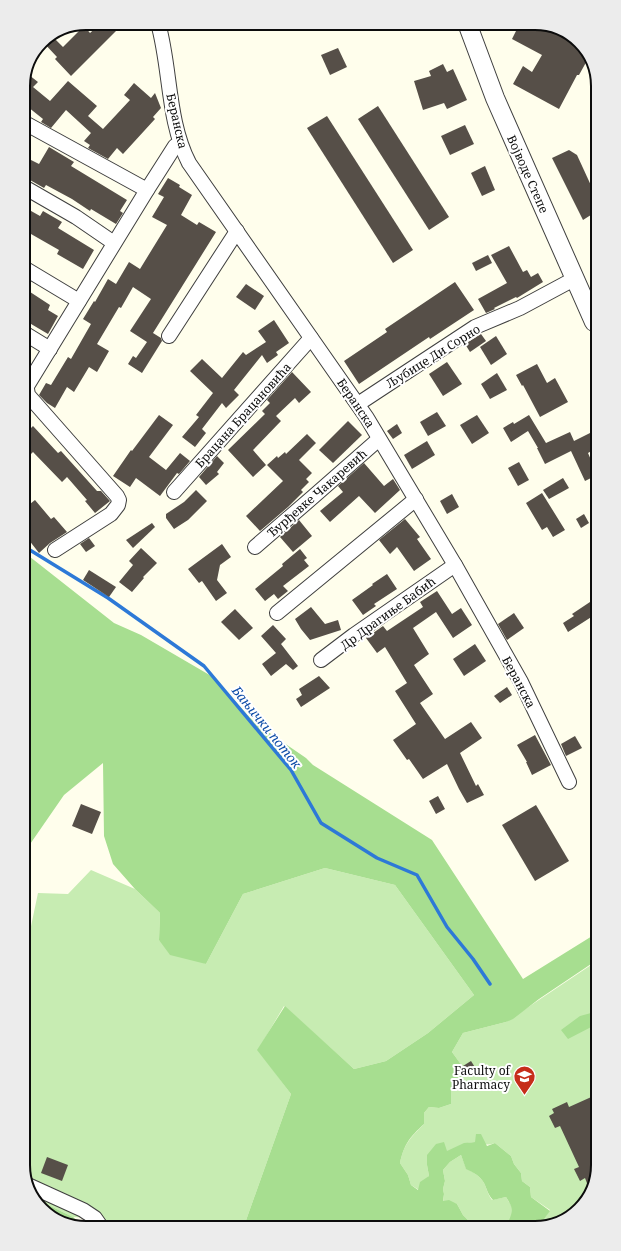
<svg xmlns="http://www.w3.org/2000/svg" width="621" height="1251" font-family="'Noto Serif',serif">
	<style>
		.green { fill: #c7ecb2 }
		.forest { fill: #a7de90 }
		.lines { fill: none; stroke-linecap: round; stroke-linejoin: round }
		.stream { stroke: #2d79d7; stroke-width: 3.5 }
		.building { fill: #564f48 }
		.minor-casing { stroke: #3f3f3f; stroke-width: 16 }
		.tertiary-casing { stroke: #3f3f3f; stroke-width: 20 }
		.minor { stroke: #fff; stroke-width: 14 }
		.tertiary { stroke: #fff; stroke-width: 18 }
		.labels { text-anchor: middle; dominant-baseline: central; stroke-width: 4; stroke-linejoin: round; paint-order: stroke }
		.street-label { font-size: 12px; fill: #0c0c0c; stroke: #fff }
		.poi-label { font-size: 12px; fill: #0c0c0c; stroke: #fff; text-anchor: end }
		.water-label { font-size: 13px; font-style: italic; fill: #0d4ca7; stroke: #fff }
		.rim { fill: none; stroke: #0c0c0c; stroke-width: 2 }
	</style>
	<rect width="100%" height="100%" fill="#fffeec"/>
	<g class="green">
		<path d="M325,868L395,885L474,995L428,1033L386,1061L354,1069L284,1006L258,1050L291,1094L244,1226L109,1228L95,1218L73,1217L36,1199L28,1189L27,933L30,931L38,893L68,894L91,870L135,889L160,913L159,940L206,964L243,894Z"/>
		<path d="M597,961L598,1165L587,1200L559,1223H541L550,1210L531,1197L530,1187L522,1181L521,1173L514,1164L511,1156L495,1143C483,1147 484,1142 474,1142C461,1142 439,1158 427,1165L429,1176L419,1190L411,1185L408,1175L400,1163C404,1144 410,1138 424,1124V1113L429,1107L439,1108L451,1104V1090L461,1081L460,1063L452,1052L463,1033L506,1022Z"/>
		<path d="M461,1155L466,1168C473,1172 480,1176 484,1183C487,1189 488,1195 492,1200L506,1197L512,1207V1216L508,1224H472L463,1215L457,1204L443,1202L444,1194L443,1189L445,1181L443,1170L450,1162Z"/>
	</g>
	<g class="forest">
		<path d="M25,553L114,623L141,635L213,677L255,723L306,758L313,765L432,840L523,979L597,933V960L539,999L513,1019L506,1022L463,1033L452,1052L460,1063L465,1075L451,1090V1104L439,1108L429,1107L424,1113V1124C410,1137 404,1144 400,1163L408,1175L411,1185L418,1190L420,1182L429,1176L427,1165V1155L436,1144L444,1142L447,1151L464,1143L475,1142L476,1134H481L487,1146L495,1143L511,1156L514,1164L521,1173L522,1181L530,1187L531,1197L550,1211L541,1223L508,1224C512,1210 515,1211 506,1197L493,1200C488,1195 487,1189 484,1183C480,1176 473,1172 466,1169L461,1155L450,1162L443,1170L445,1181L443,1189L444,1194L443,1201L449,1200L457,1204L463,1215L472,1224L298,1226L296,1224L284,1226H244L291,1094L257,1050L285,1006L354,1069L386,1061L428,1033L474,995L395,885L325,868L243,894L206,964L170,955L159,940L160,913L135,889L113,864L104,836L103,763L64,795L26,850Z"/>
		<path d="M597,1009V1024L568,1039L561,1030L580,1016L591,1013Z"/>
		<path d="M36,1199L73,1217L86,1228H82L48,1215Z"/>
	</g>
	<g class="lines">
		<path class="stream" d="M25,547L108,598L204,666L291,770L321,823L377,858L417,875L447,927L473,959L490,984"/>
	</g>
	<g class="building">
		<path d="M101,23H124L71,76L55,59L57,57L42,41L53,37L63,47L84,26L90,33Z"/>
		<path d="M520,23H539L553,28L578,42L589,57L579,75H577L559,109L513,84L523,66L532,72L542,55L512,39Z"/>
		<path d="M338,48L347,67L330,75L321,55Z"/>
		<path d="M443,64L447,72L453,69L467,100L447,109L444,103L423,110L414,81L431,76L429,71Z"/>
		<path d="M29,75L38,82L33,87L50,101L68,81L97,106L88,116L103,129L130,100L124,95L134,83L151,98L155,93L161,108L153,117L155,119L123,154L117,148L108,159L88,148L90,145L84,141L91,133L66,110L51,128L41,122L43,119L23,103V82Z"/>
		<path d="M378,106L449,217L429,230L358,119Z"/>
		<path d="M327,116L413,250L393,263L307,128Z"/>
		<path d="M465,125L474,144L450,155L441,136Z"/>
		<path d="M49,147L74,162L71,166L127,200L120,211L123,213L116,224L91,209L90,211L72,199L46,185L44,188L30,180L31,178L24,174L23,156L39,164Z"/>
		<path d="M569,150L577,155L594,192V213L583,220L552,158Z"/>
		<path d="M485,166L495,190L482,196L471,173Z"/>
		<path d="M168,178L180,185L179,187L192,195L181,215L197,225L199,222L216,232L153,333L161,338L162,341L142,373L128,364L133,356L136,358L147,342L130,331L151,299L133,287L121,308L119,307L97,344L109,351L97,372L89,367L74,392L67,387L55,408L47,403L39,395L46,383L51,385L68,357L71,359L91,324L83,319L94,301L95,302L108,279L116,284L129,262L140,269L167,225L152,217L164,197L158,194Z"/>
		<path d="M24,207L40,216L43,211L62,222L58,228L94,250L83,269L57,254L59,250L24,230Z"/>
		<path d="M509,246L523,272L527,270L531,277L538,273L543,282L517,298L516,297L494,308L495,309L486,313L478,299L507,283L491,255Z"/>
		<path d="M488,255L492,263L476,271L472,263Z"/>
		<path d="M455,282L474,310L430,339L429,337L359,384L344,361L387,332L385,329Z"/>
		<path d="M246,284L264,296L255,310L236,297Z"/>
		<path d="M24,288L50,305L48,310L58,316L48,334L26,321L31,313L24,309Z"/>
		<path d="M274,320L289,343L276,352L278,355L267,363L262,355L234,390L239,395L226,408L222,403L202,429L206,433L195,447L182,437L199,417L196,415L213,393L190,371L202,359L222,378L243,352L246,355L266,342L258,331Z"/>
		<path d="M481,334L486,341L470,352L465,344Z"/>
		<path d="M496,336L507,354L491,365L480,347Z"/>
		<path d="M447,362L462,384L443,396L429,374Z"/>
		<path d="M537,364L547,383L555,378L568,402L540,417L523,385L522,386L516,375Z"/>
		<path d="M292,372L311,392L299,403L295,398L276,416L281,421L253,450L266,465L253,477L228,450L265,414L262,411L270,403L267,400Z"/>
		<path d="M497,373L507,390L490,399L481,384Z"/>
		<path d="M437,412L446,426L428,436L420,422Z"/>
		<path d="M159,415L173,425L149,457L166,470L180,453L190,461L179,474L177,473L160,496L136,478L130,487L113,476L131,450L132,451Z"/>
		<path d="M477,415L489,433L472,444L460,425Z"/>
		<path d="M529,415L546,443L570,432L574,441L592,432L595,437V449L588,453L595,469V476L585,481L571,451L545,464L537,448H538L528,431L511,442L503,428L513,422L514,424Z"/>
		<path d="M348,421L362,435L333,463L319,450Z"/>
		<path d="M397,424L402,433L393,439L387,431Z"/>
		<path d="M33,426L58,453L61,451L97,491H101L110,501L95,513L85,501L87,500L67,477L62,482L33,452L25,460V434Z"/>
		<path d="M307,434L316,443L299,460L312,473L306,479L309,482L301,490L303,492L288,507L260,531L246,516L283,481L267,465L277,456L278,458L285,452L286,454Z"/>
		<path d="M427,441L435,455L412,469L404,455Z"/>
		<path d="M217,456L224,463L217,472L219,474L206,485L199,477Z"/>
		<path d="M519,462L529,480L518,486L508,468Z"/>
		<path d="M364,463L384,486L393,479L400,490L375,513L359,496L330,522L320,511L343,492L338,486Z"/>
		<path d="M563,478L569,488L549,499L543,490Z"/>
		<path d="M196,490L207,501L188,520L174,529L166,518V514L184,502Z"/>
		<path d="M542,493L565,530L553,537L547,527L542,530L526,503Z"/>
		<path d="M452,494L459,507L447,514L440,501Z"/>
		<path d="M35,500L51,519L54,517L67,532L50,543L39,553L25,535V508Z"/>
		<path d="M584,514L589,523L581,528L576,519Z"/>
		<path d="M405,519L420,537L417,539L431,559L414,571L397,547L390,554L379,540Z"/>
		<path d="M299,520L312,536L293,552L280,537Z"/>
		<path d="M152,523L155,527L133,548L126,540Z"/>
		<path d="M89,538L95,546L86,552L80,544Z"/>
		<path d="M222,544L231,557L220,565L217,580L227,593L216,601L202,581L199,583L188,569Z"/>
		<path d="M141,548L157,563L143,577L144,578L132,592L119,582L133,565L129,561Z"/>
		<path d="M300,549L307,558L304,560L309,566L283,586L288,591L278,599L274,594L265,601L255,589L283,566L282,564Z"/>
		<path d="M89,570L116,587L109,597L83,580Z"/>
		<path d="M387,574L397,589L374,604L376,606L363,615L352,600L373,585L372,584Z"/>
		<path d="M437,591L452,614L461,608L472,625L453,638L436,612L413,628L429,654L414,665L433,694L420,703L445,739L471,722L482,738L460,753L476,786L478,784L484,795L467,803L459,789L447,764L423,779L409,759L407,760L393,740L416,724L395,691L407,683L385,647L377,653L366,638L383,626L387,631L423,607L420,602Z"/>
		<path d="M596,598V614L568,632L563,623L574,616L572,614Z"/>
		<path d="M311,607L325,624L338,620L341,630L310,640L301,629L295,619Z"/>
		<path d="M235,609L253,628L239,640L221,622Z"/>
		<path d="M514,613L524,628L507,640L498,624Z"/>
		<path d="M273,625L286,639L281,644L298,666L293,670L286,664L271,676L262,664L276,653L261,636Z"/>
		<path d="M475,644L486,661L464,676L453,659Z"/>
		<path d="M319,676L330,688L301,707L296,699L302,695L299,689Z"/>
		<path d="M507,687L512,695L500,703L494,696Z"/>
		<path d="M535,735L551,765L532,775L526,762H527L517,745Z"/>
		<path d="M575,736L582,748L566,756L561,744Z"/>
		<path d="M438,796L445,809L436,814L429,801Z"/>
		<path d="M81,804L101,812L92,834L72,826Z"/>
		<path d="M536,805L569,861L535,881L502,825Z"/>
		<path d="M471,1061L476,1069L468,1074L463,1066Z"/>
		<path d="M598,1094V1165L590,1191L585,1178L580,1181L574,1169L579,1167L560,1126L555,1128L549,1116L554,1113L552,1109L567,1102L569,1107Z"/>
		<path d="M47,1157L68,1165L62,1181L41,1173Z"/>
	</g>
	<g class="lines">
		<defs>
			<g id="minor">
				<path d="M158,23C171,69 167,120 189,163L367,418L455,565L521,682L569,782"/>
				<path d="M23,122L147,190"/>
				<path d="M24,187L76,217L114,243"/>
				<path d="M24,268L79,301"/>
				<path d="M24,333L50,349"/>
				<path d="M169,336L237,231"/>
				<path d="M358,404L475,327L520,308L574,279"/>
				<path d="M174,492L311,338"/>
				<path d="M255,547L314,496L379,439"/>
				<path d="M55,550L111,514L118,505L119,500L117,496L28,395L27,389V386L147,190L175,146L180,143"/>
				<path d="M277,613L416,499"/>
				<path d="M321,660L354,635L455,565"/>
				<path d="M28,1185L83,1210L95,1218L102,1228"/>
			</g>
			<path id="tertiary" d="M467,23L495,98L594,322"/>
		</defs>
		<use href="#minor" class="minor-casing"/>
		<use href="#tertiary" class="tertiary-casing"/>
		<use href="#minor" class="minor"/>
		<use href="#tertiary" class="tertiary"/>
	</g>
	<defs>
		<symbol id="university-pin" viewBox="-11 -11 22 30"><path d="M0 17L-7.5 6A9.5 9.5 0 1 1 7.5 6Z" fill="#c62d1a" stroke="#fff"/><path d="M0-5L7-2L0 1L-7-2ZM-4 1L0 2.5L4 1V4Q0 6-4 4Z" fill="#fff"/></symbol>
	</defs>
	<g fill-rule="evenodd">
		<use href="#university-pin" x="512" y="1064" width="25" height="34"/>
	</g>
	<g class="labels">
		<g class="street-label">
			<text transform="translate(177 121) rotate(77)">Беранска</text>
			<text transform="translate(528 174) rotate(66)">Војводе Степе</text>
			<text transform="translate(433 356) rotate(-32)">Љубице Ди Сорно</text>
			<text transform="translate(356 403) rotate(56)">Беранска</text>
			<text transform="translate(243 415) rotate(-48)">Брацана Брацановића</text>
			<text transform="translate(317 493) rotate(-41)">Ђурђевке Чакаревић</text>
			<text transform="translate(388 613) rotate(-36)">Др Драгиње Бабић</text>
			<text transform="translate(519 682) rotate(62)">Беранска</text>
		</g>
		<g class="poi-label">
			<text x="510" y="1070">Faculty of<tspan x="510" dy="14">Pharmacy</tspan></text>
		</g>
		<g class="water-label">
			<text transform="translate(267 727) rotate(51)">Бањички поток</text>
		</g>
	</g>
	<path d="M0 0H621V1251H0ZM86 30H535A56 56 0 0 1 591 86V1165A56 56 0 0 1 535 1221H86A56 56 0 0 1 30 1165V86A56 56 0 0 1 86 30Z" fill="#ececec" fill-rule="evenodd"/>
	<path class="rim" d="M86 30H535A56 56 0 0 1 591 86V1165A56 56 0 0 1 535 1221H86A56 56 0 0 1 30 1165V86A56 56 0 0 1 86 30Z"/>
</svg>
